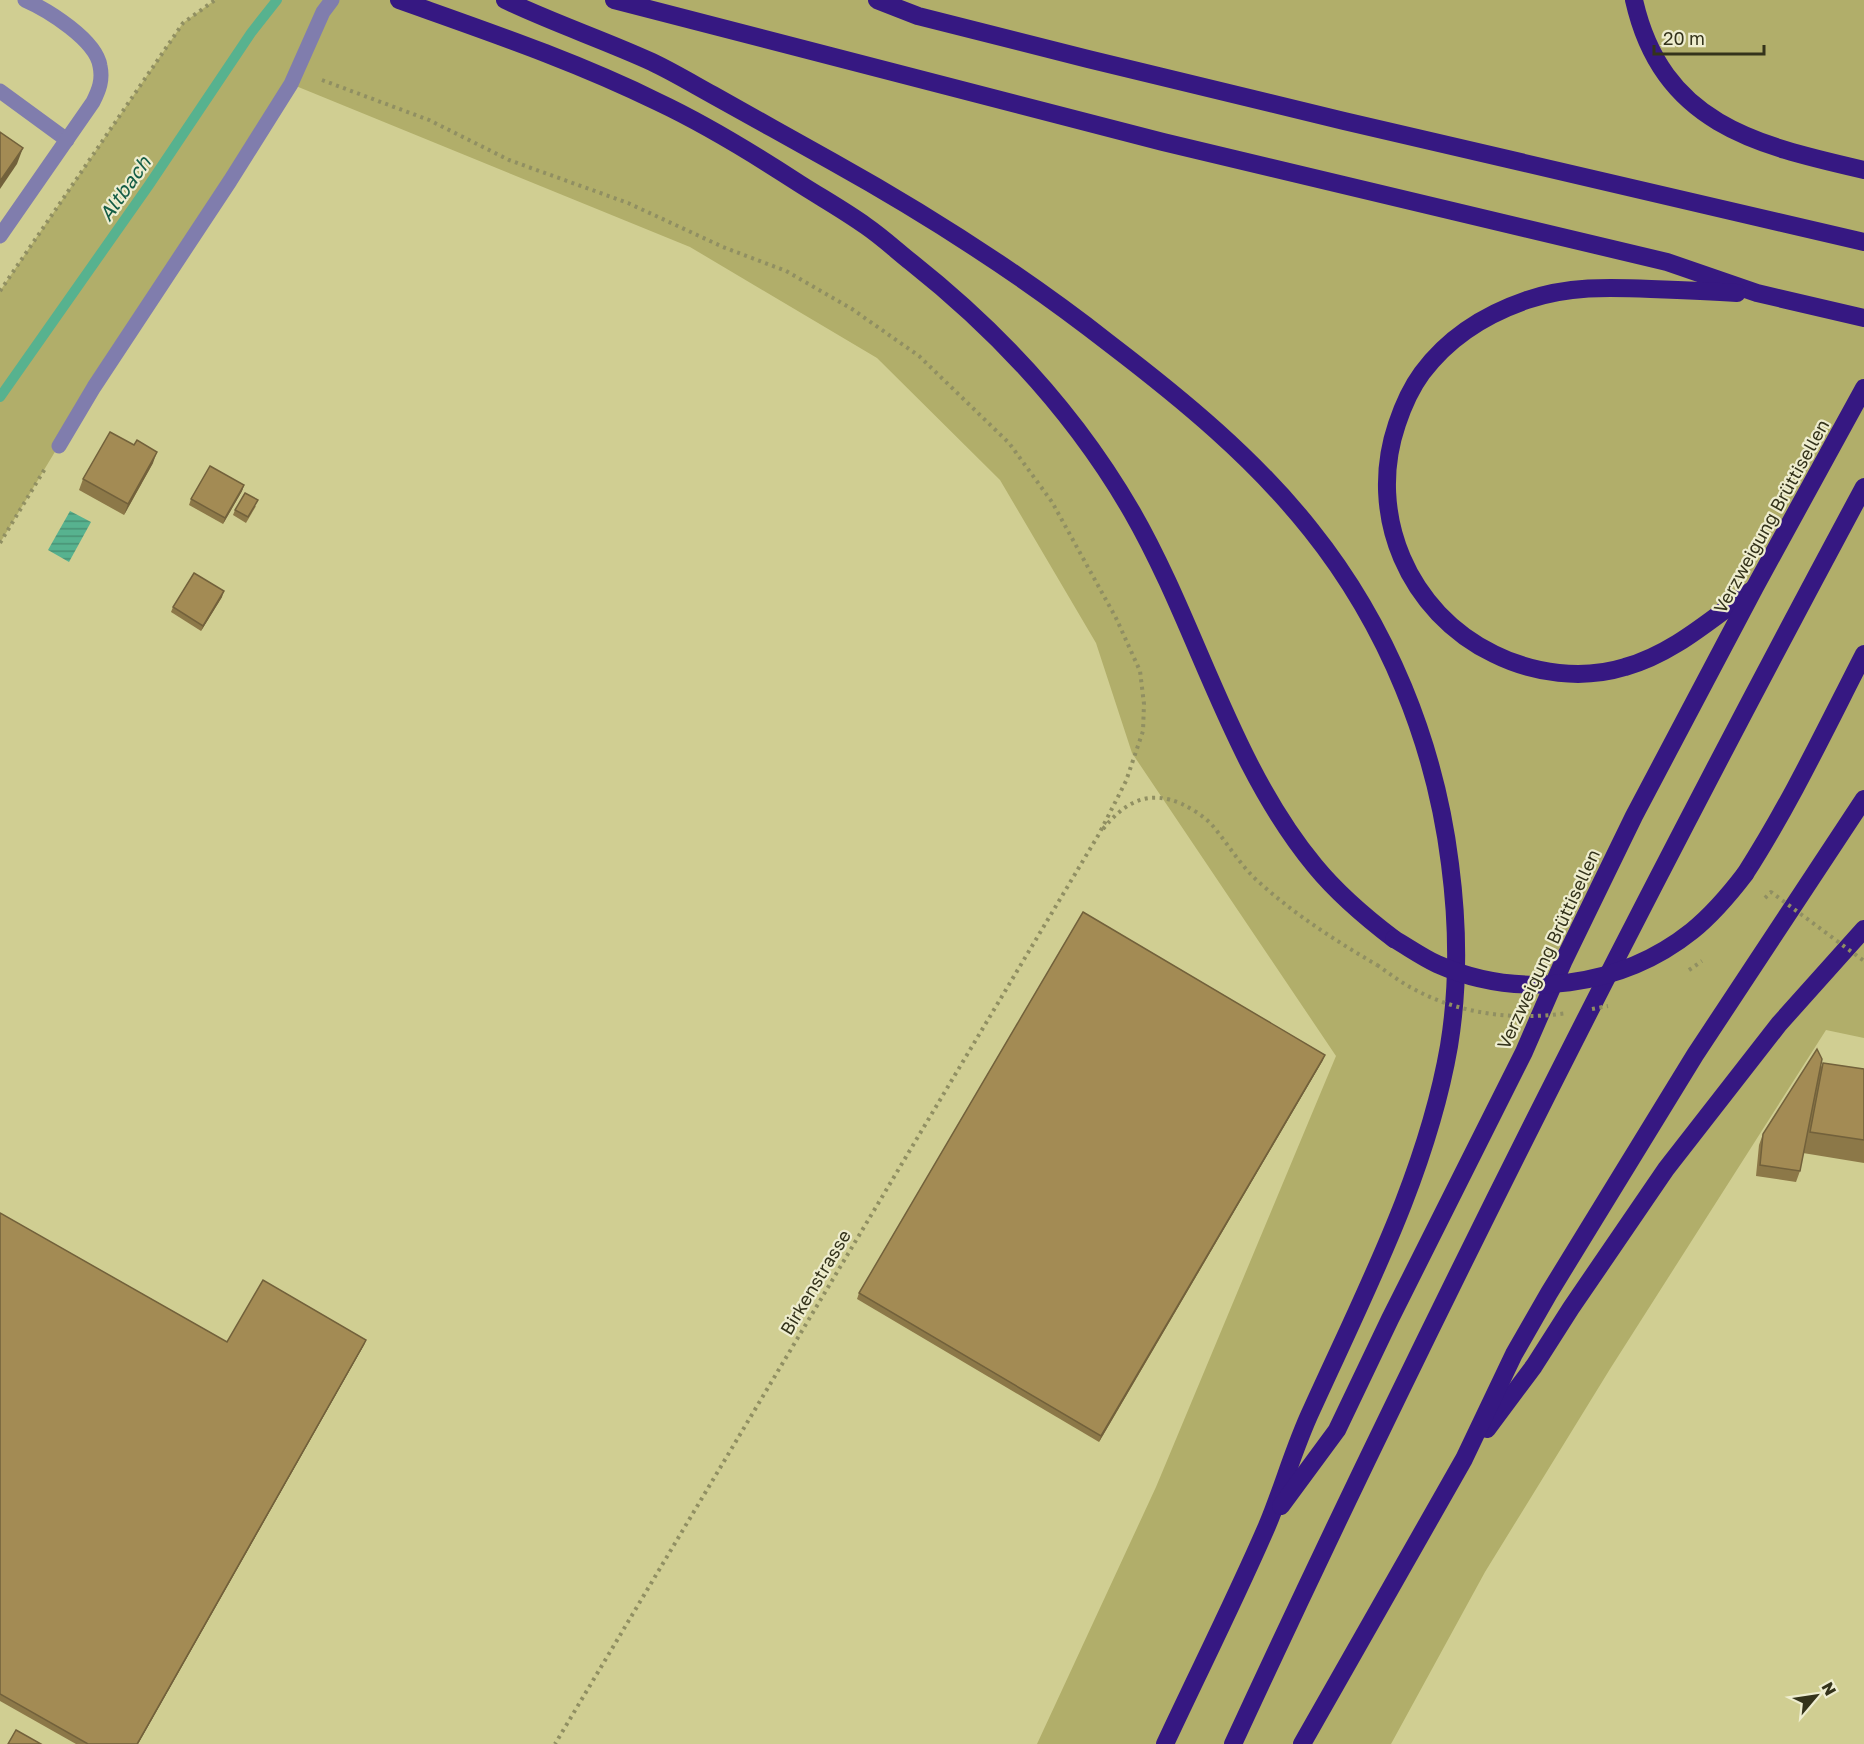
<svg xmlns="http://www.w3.org/2000/svg" width="1864" height="1744" font-family="'Golos Text',sans-serif">
	<style>
		.grass { fill: #b1ae6a }
		.water { fill: url(#water-rules) }
		.lines { fill: none; stroke-linecap: round; stroke-linejoin: round }
		.stream { stroke: #57b28f; stroke-width: 10 }
		.path { stroke: #908f62; stroke-width: 4; stroke-dasharray: 3 4.5; stroke-linecap: butt }
		.minor { stroke: #807dad; stroke-width: 15 }
		.highway { stroke: #361882; stroke-width: 18 }
		.path-bridge { stroke: #908f62; stroke-width: 4; stroke-dasharray: 3 4.5; stroke-linecap: butt }
		.highway-bridge { stroke: #361882; stroke-width: 18 }
		.wall { fill: #8c7848 }
		.shaded-wall { fill: #72613b }
		.building { fill: #a38b54; stroke: #72613b; stroke-width: 1.5 }
		.labels { text-anchor: middle; dominant-baseline: central; stroke-width: 4.5; stroke-linejoin: round; paint-order: stroke }
		.street-label { font-size: 18px; fill: #34331b; stroke: #eeedcf }
		.water-label { font-size: 20px; font-style: italic; fill: #155d46; stroke: #eeedcf }
	</style>
	<defs>
		<pattern id="water-rules" width="6" height="5" patternUnits="userSpaceOnUse" patternTransform="scale(1.5)"><rect width="6" height="5" fill="#57b28f"/><path d="M0 2.5h6" fill="none" stroke="#499174"/></pattern>
	</defs>
	<rect width="100%" height="100%" fill="#d0ce92"/>
	<path class="grass" d="M215,0H1864V1038L1826,1030L1610,1369L1485,1572L1391,1744H1037L1156,1487L1336,1056L1132,753L1096,643L1000,480L877,358L690,247L291,84L94,387L0,543V291L183,23Z"/>
	<path class="water" d="M70,511L91,522L69,562L48,550Z"/>
	<g class="lines">
		<path class="stream" d="M0,397L149,185L251,33L277,0"/>
		<g class="path">
			<path d="M322,80L429,120L509,160L628,203L723,247L786,271L852,309L919,356L1009,443L1052,502L1116,618L1140,671L1144,704L1143,731L1126,781L1099,834L555,1744"/>
			<path d="M0,291L183,23L215,0"/>
			<path d="M0,543L46,467"/>
			<path d="M1103,829C1125,802 1148,789 1182,804C1192,809 1204,816 1212,825C1229,845 1241,867 1261,884C1297,916 1336,941 1377,965"/>
		</g>
		<g class="minor">
			<path d="M0,91L67,140"/>
			<path d="M0,236L93,102C99,90 103,80 100,66C96,40 48,10 25,0"/>
			<path d="M59,446L94,387L230,181L291,84L323,12L332,0"/>
		</g>
		<g class="highway">
			<path d="M399,0C486,31 575,61 658,102C707,125 754,154 800,184C822,198 845,211 866,226C882,237 896,250 911,262C998,331 1076,415 1132,512C1198,627 1230,763 1315,866C1338,894 1365,917 1394,939"/>
			<path d="M505,0C553,23 604,40 652,62C673,72 693,84 713,95C753,117 793,140 833,162C930,216 1022,275 1110,344C1182,399 1254,458 1311,530C1387,625 1435,743 1450,864C1458,925 1459,985 1449,1046C1427,1173 1365,1292 1312,1409C1294,1447 1283,1488 1267,1526C1235,1600 1199,1671 1165,1744"/>
			<path d="M614,0L1163,142L1667,262L1757,293L1864,318"/>
			<path d="M877,0L918,16L1088,59L1344,121L1864,242"/>
			<path d="M1634,0C1662,124 1756,145 1864,170"/>
			<path d="M1737,293C1708,291 1680,290 1651,289C1608,287 1568,286 1527,300C1486,314 1448,338 1422,373C1411,388 1403,406 1397,424C1366,515 1409,613 1494,654C1534,674 1583,680 1625,667C1673,654 1712,618 1752,590"/>
			<path d="M1745,874C1790,804 1826,728 1864,654"/>
			<path d="M1487,1429L1534,1366L1571,1308L1666,1169L1779,1024L1864,929"/>
			<path d="M1281,1506L1337,1430L1390,1319L1524,1052L1564,960L1634,816L1755,587L1864,388"/>
			<path d="M1233,1744C1430,1318 1642,900 1864,487"/>
			<path d="M1302,1744L1464,1459L1514,1354L1549,1293L1695,1055L1864,799"/>
		</g>
		<g class="path-bridge">
			<path d="M1765,898L1771,892L1864,961"/>
			<path d="M1377,965C1389,973 1400,982 1412,988C1458,1014 1515,1021 1567,1013"/>
			<path d="M1689,970L1702,961"/>
			<path d="M1592,1009L1608,1006"/>
		</g>
		<path class="highway-bridge" d="M1394,939C1408,947 1422,957 1437,964C1520,1001 1622,987 1692,931C1713,914 1729,895 1745,874"/>
	</g>
	<g class="wall">
		<path d="M153,463L124,515L79,490L83,479Z"/>
		<path d="M244,485L242,491L223,524L189,505L191,499Z"/>
		<path d="M256,506L246,523L233,515L235,510Z"/>
		<path d="M222,597L201,631L171,612L173,607Z"/>
		<path d="M1323,1060L1099,1442L857,1299L859,1293Z"/>
		<path d="M1823,1063L1864,1069V1163L1803,1153L1800,1171L1796,1182L1756,1176L1759,1145L1763,1134L1819,1071Z"/>
		<path d="M0,1213L227,1342L366,1340L364,1345L138,1744H76L0,1701Z"/>
	</g>
	<g class="shaded-wall">
		<path d="M23,148L17,164L0,189V181Z"/>
		<path d="M157,452L153,463L124,515L128,504Z"/>
		<path d="M244,485L242,491L223,524L225,518Z"/>
		<path d="M224,591L222,597L201,631L203,626Z"/>
		<path d="M1325,1055L1323,1060L1099,1442L1101,1436Z"/>
		<path d="M366,1340L364,1345L138,1744H137Z"/>
	</g>
	<g class="building">
		<path d="M0,132L23,148L0,181Z"/>
		<path d="M110,432L134,445L137,440L157,452L128,504L83,479Z"/>
		<path d="M210,466L244,485L225,518L191,499Z"/>
		<path d="M245,493L258,500L248,517L235,510Z"/>
		<path d="M194,573L224,591L203,626L173,607Z"/>
		<path d="M1083,912L1325,1055L1101,1436L859,1293Z"/>
		<path d="M1817,1049L1822,1059L1800,1171L1760,1165L1763,1134Z"/>
		<path d="M1823,1063L1864,1069V1140L1810,1132Z"/>
		<path d="M0,1213L227,1342L263,1280L366,1340L137,1744H88L0,1694Z"/>
		<path d="M16,1730L41,1744H8Z"/>
	</g>
	<g class="labels">
		<g class="street-label">
			<text transform="translate(1771 516) rotate(-61)">Verzweigung Brüttisellen</text>
			<text transform="translate(1548 949) rotate(-65)">Verzweigung Brüttisellen</text>
			<text transform="translate(815 1282) rotate(-59)">Birkenstrasse</text>
		</g>
		<g class="water-label">
			<text transform="translate(124 188) rotate(-55)">Altbach</text>
		</g>
	</g>
	<g transform="translate(1816 1696) rotate(61)" stroke="#eeedcf" stroke-width="4.5" paint-order="stroke">
	<path d="M0-4.5L10 22L0 15L-10 22Z" fill="#34331b"/>
	<text y="-9" font-size="16" font-weight="bold" text-anchor="middle" fill="#34331b">N</text>
	</g>
	<path d="M1654 45v9h110v-9" fill="none" stroke="#34331b" stroke-width="3"/>
	<text x="1663" y="45" font-size="18" fill="#34331b" stroke="#eeedcf" stroke-width="4.5" paint-order="stroke">20 m</text>
</svg>
